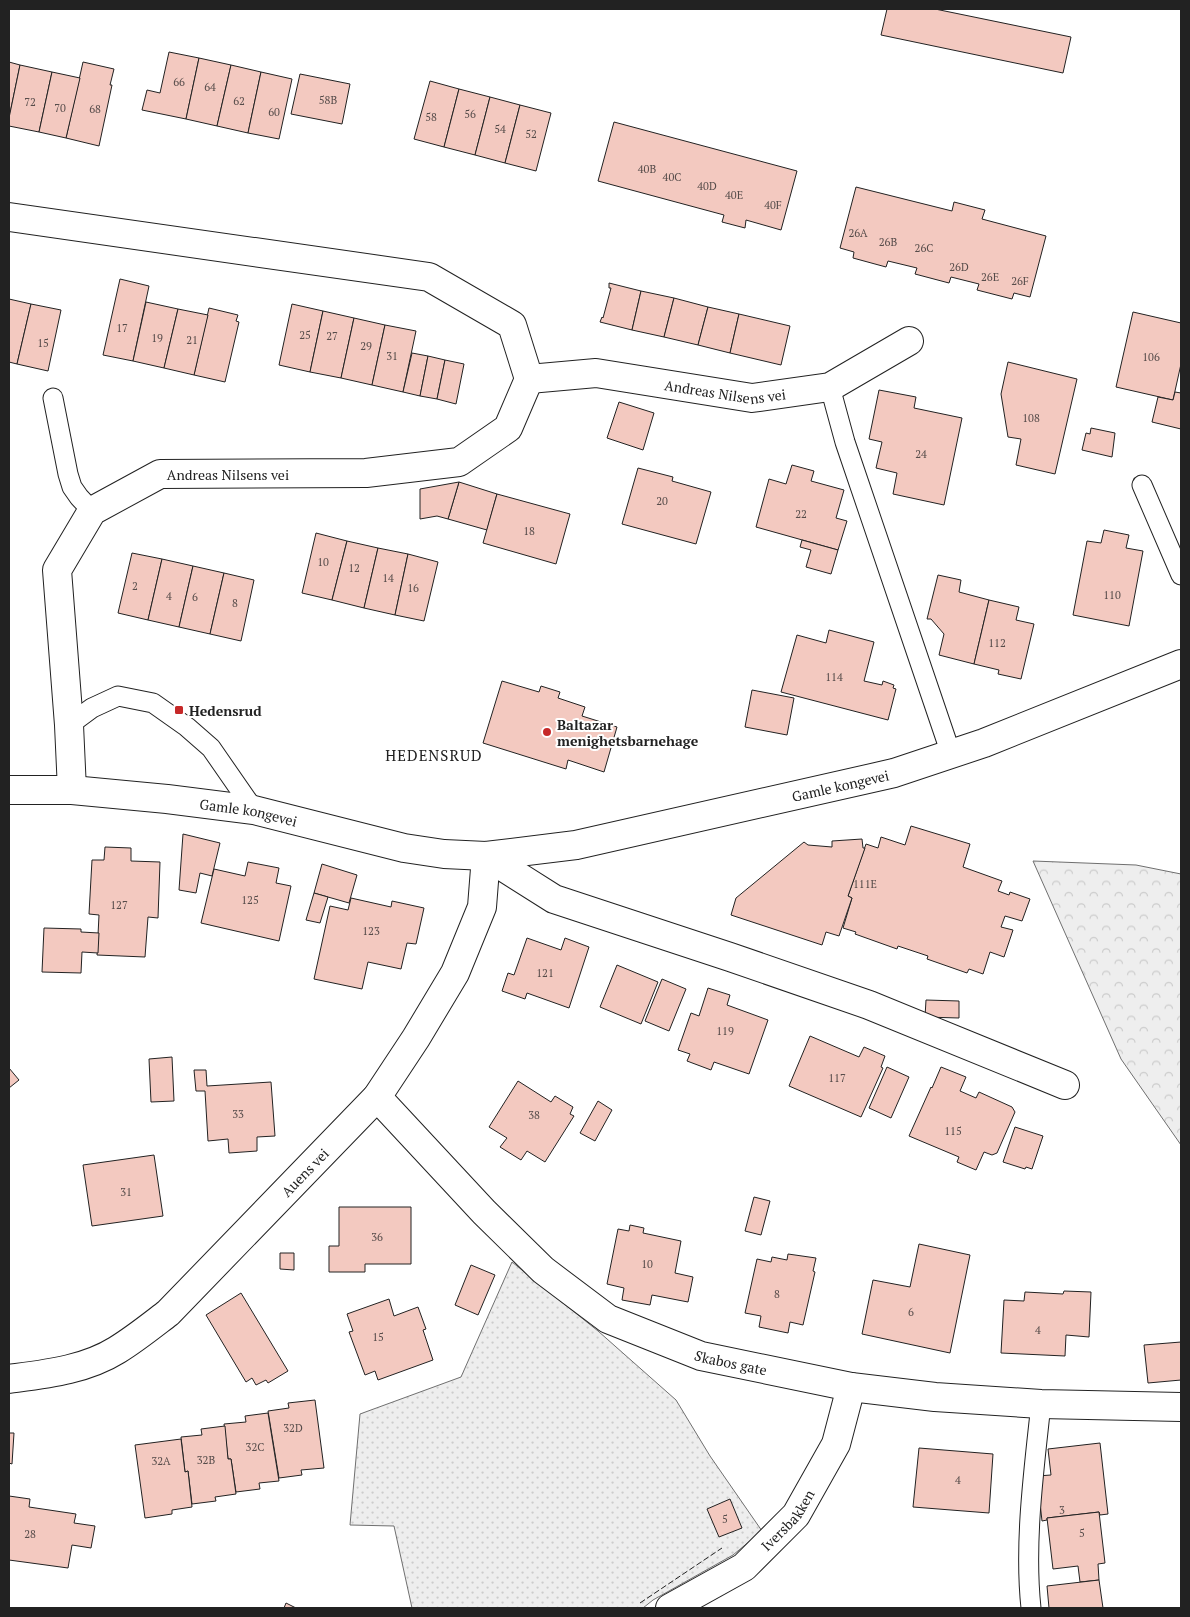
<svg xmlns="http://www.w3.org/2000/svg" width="1190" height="1617" font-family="'PT Serif',serif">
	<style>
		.forest { fill: url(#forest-crowns); stroke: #6f6f6f }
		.park { fill: url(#park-dots); stroke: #6f6f6f }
		.building { fill: #f3c9c0; stroke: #222 }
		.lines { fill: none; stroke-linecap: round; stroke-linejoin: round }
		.lane-casing { stroke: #222; stroke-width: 21 }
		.street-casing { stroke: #222; stroke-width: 30 }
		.secondary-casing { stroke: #222; stroke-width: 30 }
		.lane { stroke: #fff; stroke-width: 19 }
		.street { stroke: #fff; stroke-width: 28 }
		.secondary { stroke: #fff; stroke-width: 28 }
		.fence { stroke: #222; stroke-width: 1; stroke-dasharray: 6 2.5; stroke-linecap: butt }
		.poi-dot { fill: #c62828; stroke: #fff; stroke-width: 2 }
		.labels { text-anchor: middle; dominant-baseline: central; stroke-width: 4; stroke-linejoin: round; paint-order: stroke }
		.number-label { font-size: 11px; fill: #564c4a }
		.street-label { font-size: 14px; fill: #222; stroke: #fff }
		.poi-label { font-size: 14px; font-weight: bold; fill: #222; stroke: #fff; text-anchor: start }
		.neighbourhood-label { font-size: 15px; letter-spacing: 1px; fill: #222; stroke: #fff }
	</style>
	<defs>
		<pattern id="forest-crowns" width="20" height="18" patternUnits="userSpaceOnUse" patternTransform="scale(1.25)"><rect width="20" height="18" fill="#eee"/><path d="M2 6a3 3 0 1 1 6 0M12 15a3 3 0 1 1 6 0" fill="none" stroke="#ccc"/></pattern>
		<pattern id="park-dots" width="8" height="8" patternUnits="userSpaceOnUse" patternTransform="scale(1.25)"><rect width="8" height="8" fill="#eee"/><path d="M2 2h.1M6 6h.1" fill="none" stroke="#ccc" stroke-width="1.8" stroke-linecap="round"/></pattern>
	</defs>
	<rect width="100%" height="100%" fill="#fff"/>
	<path class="forest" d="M1033,861L1136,865L1181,874V1145L1121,1059Z"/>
	<path class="park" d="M512,1262L598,1331L676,1400L710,1456L762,1531L733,1555L653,1600L643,1608H412L394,1526L350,1525L360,1414L461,1377Z"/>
	<g class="building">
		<path d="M887,9H935L1071,37L1063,73L881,35Z"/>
		<path d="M169,52L199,58L186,119L142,110L147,90L160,93Z"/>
		<path d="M199,58L231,65L217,126L186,119Z"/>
		<path d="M9,62L20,65L9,118Z"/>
		<path d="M83,62L114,69L110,85H112L99,146L66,138Z"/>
		<path d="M20,65L52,72L39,132L9,126V118Z"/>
		<path d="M231,65L261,72L248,133L217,126Z"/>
		<path d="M52,72L80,78L66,138L39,132Z"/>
		<path d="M261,72L292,79L279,139L248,133Z"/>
		<path d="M300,74L350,84L342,124L291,114Z"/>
		<path d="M430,81L459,89L444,147L414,139Z"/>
		<path d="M459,89L490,97L475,155L444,147Z"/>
		<path d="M490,97L520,105L505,163L475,155Z"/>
		<path d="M520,105L551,113L536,171L505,163Z"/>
		<path d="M614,122L797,171L781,230L746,220L745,228L722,222L724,215L598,181Z"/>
		<path d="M856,187L952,211L954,202L985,210L982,219L1046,236L1030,297L1014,293L1012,299L977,290L979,284L951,277L949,283L915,274L917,268L888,261L886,267L853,258L854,252L840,248Z"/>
		<path d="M120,279L149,286L133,361L103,355Z"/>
		<path d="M609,283L641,291L632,330L600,322L602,317L603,318L611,288H609Z"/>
		<path d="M641,291L674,298L664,337L632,330Z"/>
		<path d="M674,298L708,307L698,345L664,337Z"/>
		<path d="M9,299L31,304L17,364L9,362Z"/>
		<path d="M146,302L178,309L164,368L133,361Z"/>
		<path d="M31,304L61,310L48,371L17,364Z"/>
		<path d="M292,304L323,311L310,372L279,365Z"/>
		<path d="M708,307L739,314L730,353L698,345Z"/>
		<path d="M209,308L238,315L236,321L239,322L225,382L194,375Z"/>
		<path d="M178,309L208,315L194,375L164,368Z"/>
		<path d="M323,311L354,318L341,378L310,372Z"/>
		<path d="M1133,312L1181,323V364L1173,400L1116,387Z"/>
		<path d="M739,314L790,326L781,365L730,353Z"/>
		<path d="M354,318L385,325L372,385L341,378Z"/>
		<path d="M385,325L416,331L403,392L372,385Z"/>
		<path d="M412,353L428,356L420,396L403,392Z"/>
		<path d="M428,356L445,360L437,399L420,396Z"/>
		<path d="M445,360L464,364L456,404L437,399Z"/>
		<path d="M1008,362L1077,379L1055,474L1016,465L1021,439L1008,437L1001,394Z"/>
		<path d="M879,390L916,397L914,408L962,418L944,505L893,494L897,473L876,468L882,442L869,439Z"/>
		<path d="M1175,392L1181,393V429L1152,422L1158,397L1173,400Z"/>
		<path d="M619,402L654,413L643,450L607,438Z"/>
		<path d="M1091,428L1115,433L1112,457L1082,450L1086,433L1090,434Z"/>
		<path d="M792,465L814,471L811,481L844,490L836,518L847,521L838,550L756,527L769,479L786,484Z"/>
		<path d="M638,468L673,477L672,481L711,492L696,544L622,524Z"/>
		<path d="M459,482L497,494L487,530L448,519Z"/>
		<path d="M459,482L448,519L437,516L420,519V489Z"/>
		<path d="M497,494L570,514L556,564L483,543Z"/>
		<path d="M1104,530L1129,535L1126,548L1143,551L1129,626L1073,615L1087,541L1101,543Z"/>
		<path d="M316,533L347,541L332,600L302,593Z"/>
		<path d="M802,540L838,550L831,574L806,567L811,550L800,547Z"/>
		<path d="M347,541L378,548L364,608L332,600Z"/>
		<path d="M378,548L408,554L395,615L364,608Z"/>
		<path d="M132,553L162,559L148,620L118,613Z"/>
		<path d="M408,554L438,562L424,621L395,615Z"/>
		<path d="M162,559L193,566L179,627L148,620Z"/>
		<path d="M193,566L224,573L210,634L179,627Z"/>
		<path d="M224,573L254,580L241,641L210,634Z"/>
		<path d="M938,575L961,580L959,592L989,600L974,664L939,655L944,634L931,619H927Z"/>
		<path d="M989,600L1019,607L1016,620L1034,624L1021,679L998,674L999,670L974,664Z"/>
		<path d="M829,630L874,642L864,681L882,685L883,681L894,685L893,688L896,689L888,720L781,692L797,635L826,643Z"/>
		<path d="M502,681L539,692L541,686L560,692L558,698L585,707L582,716L617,727L604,772L568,760L566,769L483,743Z"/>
		<path d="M752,690L794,698L787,735L745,727Z"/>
		<path d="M911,826L970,844L963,867L1002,881L998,891L1009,895L1010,892L1030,899L1022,921L1005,916L1001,927L1013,930L1004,957L990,952L983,974L969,969L967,973L927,959L928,956L898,946L897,949L855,934L856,932L843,928L852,898L848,896L866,844L878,848L881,837L905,845Z"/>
		<path d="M183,834L220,843L212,876L200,873L196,893L179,890Z"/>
		<path d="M862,839L863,848H865L848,896L852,898L839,936L826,932L822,945L731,915L736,898L804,842L808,845L832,847V841Z"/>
		<path d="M105,847L131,848V861L160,862L158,918L148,917L145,957L97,955L99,915L89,914L92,860H104Z"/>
		<path d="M248,862L279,868L276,883L291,886L279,941L201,923L214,869L245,876Z"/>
		<path d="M322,864L357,875L349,903L314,893Z"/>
		<path d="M314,893L328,897L320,923L306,920Z"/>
		<path d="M351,898L391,907L392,901L424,908L416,944L407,943L401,969L368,962L362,989L314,979L330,906L348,910Z"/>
		<path d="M44,928L81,929V932L99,933L98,953L82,952L81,973L42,972Z"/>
		<path d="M527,938L561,950L565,938L589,947L569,1008L527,993L525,999L502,991L508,973L514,975Z"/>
		<path d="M617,965L658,982L641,1024L600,1007Z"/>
		<path d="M662,979L686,989L669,1031L645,1021Z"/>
		<path d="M708,988L730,995L727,1005L768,1020L749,1074L714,1062L711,1070L687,1061L690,1054L678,1050L691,1013L699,1016Z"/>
		<path d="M926,1000L959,1001V1018L925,1017Z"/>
		<path d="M810,1036L859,1057L864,1047L885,1056L881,1067L883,1068L861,1117L789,1086Z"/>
		<path d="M172,1057L174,1101L151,1102L149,1059Z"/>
		<path d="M887,1067L909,1077L891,1118L869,1108Z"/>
		<path d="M941,1067L966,1077L960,1091L976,1098L979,1092L1012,1107L1015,1112L997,1153L992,1155L984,1152L976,1170L957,1162L959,1157L909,1136L931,1087L932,1088Z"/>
		<path d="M9,1068L19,1080L9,1088Z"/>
		<path d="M194,1070H206L207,1086L271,1082L275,1136L257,1137V1151L229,1153L228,1139L208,1141L205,1091H196Z"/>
		<path d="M518,1081L551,1102L555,1096L573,1107L570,1114L574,1116L545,1162L527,1151L521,1160L500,1147L507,1138L489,1127Z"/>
		<path d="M598,1101L612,1110L595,1141L580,1133Z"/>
		<path d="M1015,1127L1043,1136L1032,1169L1026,1167L1025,1169L1003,1162Z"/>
		<path d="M154,1155L163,1216L92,1226L83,1165Z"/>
		<path d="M754,1197L770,1201L761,1235L745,1231Z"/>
		<path d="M339,1207H411V1264H365V1272H329V1246H339Z"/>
		<path d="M630,1225L644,1228L643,1233L681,1241L675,1273L693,1277L688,1302L652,1295L650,1305L622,1300L624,1288L607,1284L618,1229L629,1231Z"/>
		<path d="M919,1244L970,1255L950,1353L862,1334L873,1280L910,1287Z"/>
		<path d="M280,1253H294V1270L280,1269Z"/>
		<path d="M788,1254L816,1258L813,1271L815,1272L803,1325L790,1322L788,1333L759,1327L761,1316L745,1313L757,1259L771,1262L772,1257L787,1260Z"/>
		<path d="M471,1265L495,1275L478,1315L455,1305Z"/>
		<path d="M1064,1291L1091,1292L1089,1337L1066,1335L1065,1356L1001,1353L1004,1300L1024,1301L1025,1292L1063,1294Z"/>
		<path d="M241,1293L288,1371L268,1383L266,1380L256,1385L252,1378L246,1382L206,1315Z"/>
		<path d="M389,1299L394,1316L418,1307L426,1329L423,1330L433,1360L378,1380L375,1371L365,1375L349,1332L353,1331L347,1314Z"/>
		<path d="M1181,1342V1380L1148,1383L1144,1345Z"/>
		<path d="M315,1400L324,1468L301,1470L302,1475L279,1478L268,1411L289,1408L288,1403Z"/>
		<path d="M268,1413L279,1481L259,1483L260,1489L236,1492L231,1459H228L224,1424L246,1422L245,1416Z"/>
		<path d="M225,1426L228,1459H231L236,1494L215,1497L216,1501L192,1504L188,1471L185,1472L181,1437L202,1435L201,1429Z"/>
		<path d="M9,1433H14L12,1464L9,1463Z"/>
		<path d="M181,1439L185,1472L188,1471L192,1507L172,1510V1514L145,1518L135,1445Z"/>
		<path d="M1100,1443L1108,1514L1100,1515L1099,1512L1047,1518V1520L1042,1521L1037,1476L1051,1475L1048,1449Z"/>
		<path d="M919,1448L993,1454L989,1513L913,1507Z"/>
		<path d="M9,1496L30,1499L29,1507L76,1514L74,1523L95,1526L91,1548L72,1545L68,1568L9,1560Z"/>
		<path d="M730,1499L742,1528L719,1537L707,1509Z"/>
		<path d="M1099,1512L1105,1563L1098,1564L1099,1580L1080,1582L1078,1566L1053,1569L1047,1518Z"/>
		<path d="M1099,1580L1103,1608H1049L1047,1586Z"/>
		<path d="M286,1603L296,1608H284Z"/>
	</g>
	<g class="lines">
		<defs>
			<g id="lane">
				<path d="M830,387L845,442L951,754"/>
				<path d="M53,398L68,474L72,487L79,497L92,511"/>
				<path d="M1142,485L1181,575"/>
				<path d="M69,725L92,708L118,696L153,703L187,727L211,748L254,810"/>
				<path d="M1031,1608C1024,1543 1034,1469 1041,1404"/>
			</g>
			<g id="street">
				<path d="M9,217L429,277L512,325L529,379L508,428L459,462L366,473L160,474L92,511L57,570L69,725L72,790"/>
				<path id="s1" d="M529,379L596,373L752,398L830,387L909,341"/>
				<path id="s2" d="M377,1097L484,1212L543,1270L608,1319L701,1356L851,1387L935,1397L1041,1404L1181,1407"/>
				<path id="s3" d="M9,1379C46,1374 85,1370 117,1350C135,1339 151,1326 168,1313L377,1097L416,1038L455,973L482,907L486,856L554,899L730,957L869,1005L1065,1085"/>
				<path id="s4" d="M670,1608L744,1567L796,1515L836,1444L851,1387"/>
			</g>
			<g id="secondary">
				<path id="s5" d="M9,790H72L167,799L254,810L404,848L444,854L486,856L576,845L894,773L984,743L1181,664"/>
			</g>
		</defs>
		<use href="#lane" class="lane-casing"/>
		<use href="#street" class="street-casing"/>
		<use href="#secondary" class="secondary-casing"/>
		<use href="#lane" class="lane"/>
		<use href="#street" class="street"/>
		<use href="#secondary" class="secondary"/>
		<path class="fence" d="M640,1603L722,1548"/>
	</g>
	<g class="poi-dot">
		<rect x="174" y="705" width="10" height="10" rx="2.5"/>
		<circle cx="547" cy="732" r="5"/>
	</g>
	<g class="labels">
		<g class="number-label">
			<text x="179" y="82">66</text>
			<text x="210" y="87">64</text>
			<text x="328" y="100">58B</text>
			<text x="239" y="101">62</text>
			<text x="30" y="102">72</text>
			<text x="60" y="108">70</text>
			<text x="95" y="109">68</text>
			<text x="274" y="112">60</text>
			<text x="470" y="114">56</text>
			<text x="431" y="117">58</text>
			<text x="500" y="129">54</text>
			<text x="531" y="134">52</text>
			<text x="647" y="169">40B</text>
			<text x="672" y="177">40C</text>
			<text x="707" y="186">40D</text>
			<text x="734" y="195">40E</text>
			<text x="773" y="205">40F</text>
			<text x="858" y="233">26A</text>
			<text x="888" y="242">26B</text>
			<text x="924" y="248">26C</text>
			<text x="959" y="267">26D</text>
			<text x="990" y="277">26E</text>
			<text x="1020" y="281">26F</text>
			<text x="122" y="328">17</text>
			<text x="305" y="335">25</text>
			<text x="332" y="336">27</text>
			<text x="157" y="338">19</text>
			<text x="192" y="340">21</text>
			<text x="43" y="343">15</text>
			<text x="366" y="346">29</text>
			<text x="392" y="356">31</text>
			<text x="1151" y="357">106</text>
			<text x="1031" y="418">108</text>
			<text x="921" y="454">24</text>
			<text x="662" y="501">20</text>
			<text x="801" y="514">22</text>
			<text x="529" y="531">18</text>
			<text x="323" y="562">10</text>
			<text x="354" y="568">12</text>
			<text x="388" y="578">14</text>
			<text x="135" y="586">2</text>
			<text x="413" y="588">16</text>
			<text x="1112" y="595">110</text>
			<text x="169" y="596">4</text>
			<text x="195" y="597">6</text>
			<text x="235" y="603">8</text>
			<text x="997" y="643">112</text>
			<text x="834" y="677">114</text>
			<text x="865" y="884">111E</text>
			<text x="250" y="900">125</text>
			<text x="119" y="905">127</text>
			<text x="371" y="931">123</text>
			<text x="545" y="973">121</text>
			<text x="725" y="1031">119</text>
			<text x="837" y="1078">117</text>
			<text x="238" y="1114">33</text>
			<text x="534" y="1115">38</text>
			<text x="953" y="1131">115</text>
			<text x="126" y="1192">31</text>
			<text x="377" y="1237">36</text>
			<text x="647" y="1264">10</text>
			<text x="777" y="1294">8</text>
			<text x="911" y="1312">6</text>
			<text x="1038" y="1330">4</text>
			<text x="378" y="1337">15</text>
			<text x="293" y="1428">32D</text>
			<text x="255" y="1447">32C</text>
			<text x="206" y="1460">32B</text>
			<text x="161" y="1461">32A</text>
			<text x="958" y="1480">4</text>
			<text x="1062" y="1510">3</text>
			<text x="725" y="1519">5</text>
			<text x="1082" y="1533">5</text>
			<text x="30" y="1534">28</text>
		</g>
		<g class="street-label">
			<text stroke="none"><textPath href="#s1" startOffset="198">Andreas Nilsens vei</textPath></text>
			<text x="228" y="474">Andreas Nilsens vei</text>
			<text stroke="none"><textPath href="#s5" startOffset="845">Gamle kongevei</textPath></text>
			<text stroke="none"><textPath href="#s5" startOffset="241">Gamle kongevei</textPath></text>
			<text stroke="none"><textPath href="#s3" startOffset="372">Auens vei</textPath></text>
			<text stroke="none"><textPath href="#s2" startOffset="452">Skabos gate</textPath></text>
			<text stroke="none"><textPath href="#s4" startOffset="149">Iversbakken</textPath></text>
		</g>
		<g class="poi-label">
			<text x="189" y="710">Hedensrud</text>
			<text x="557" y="724">Baltazar<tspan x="557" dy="16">menighetsbarnehage</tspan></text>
		</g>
		<g class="neighbourhood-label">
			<text x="434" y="755">HEDENSRUD</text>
		</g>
	</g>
	<rect width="1190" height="1617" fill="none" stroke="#222222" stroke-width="20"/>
</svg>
